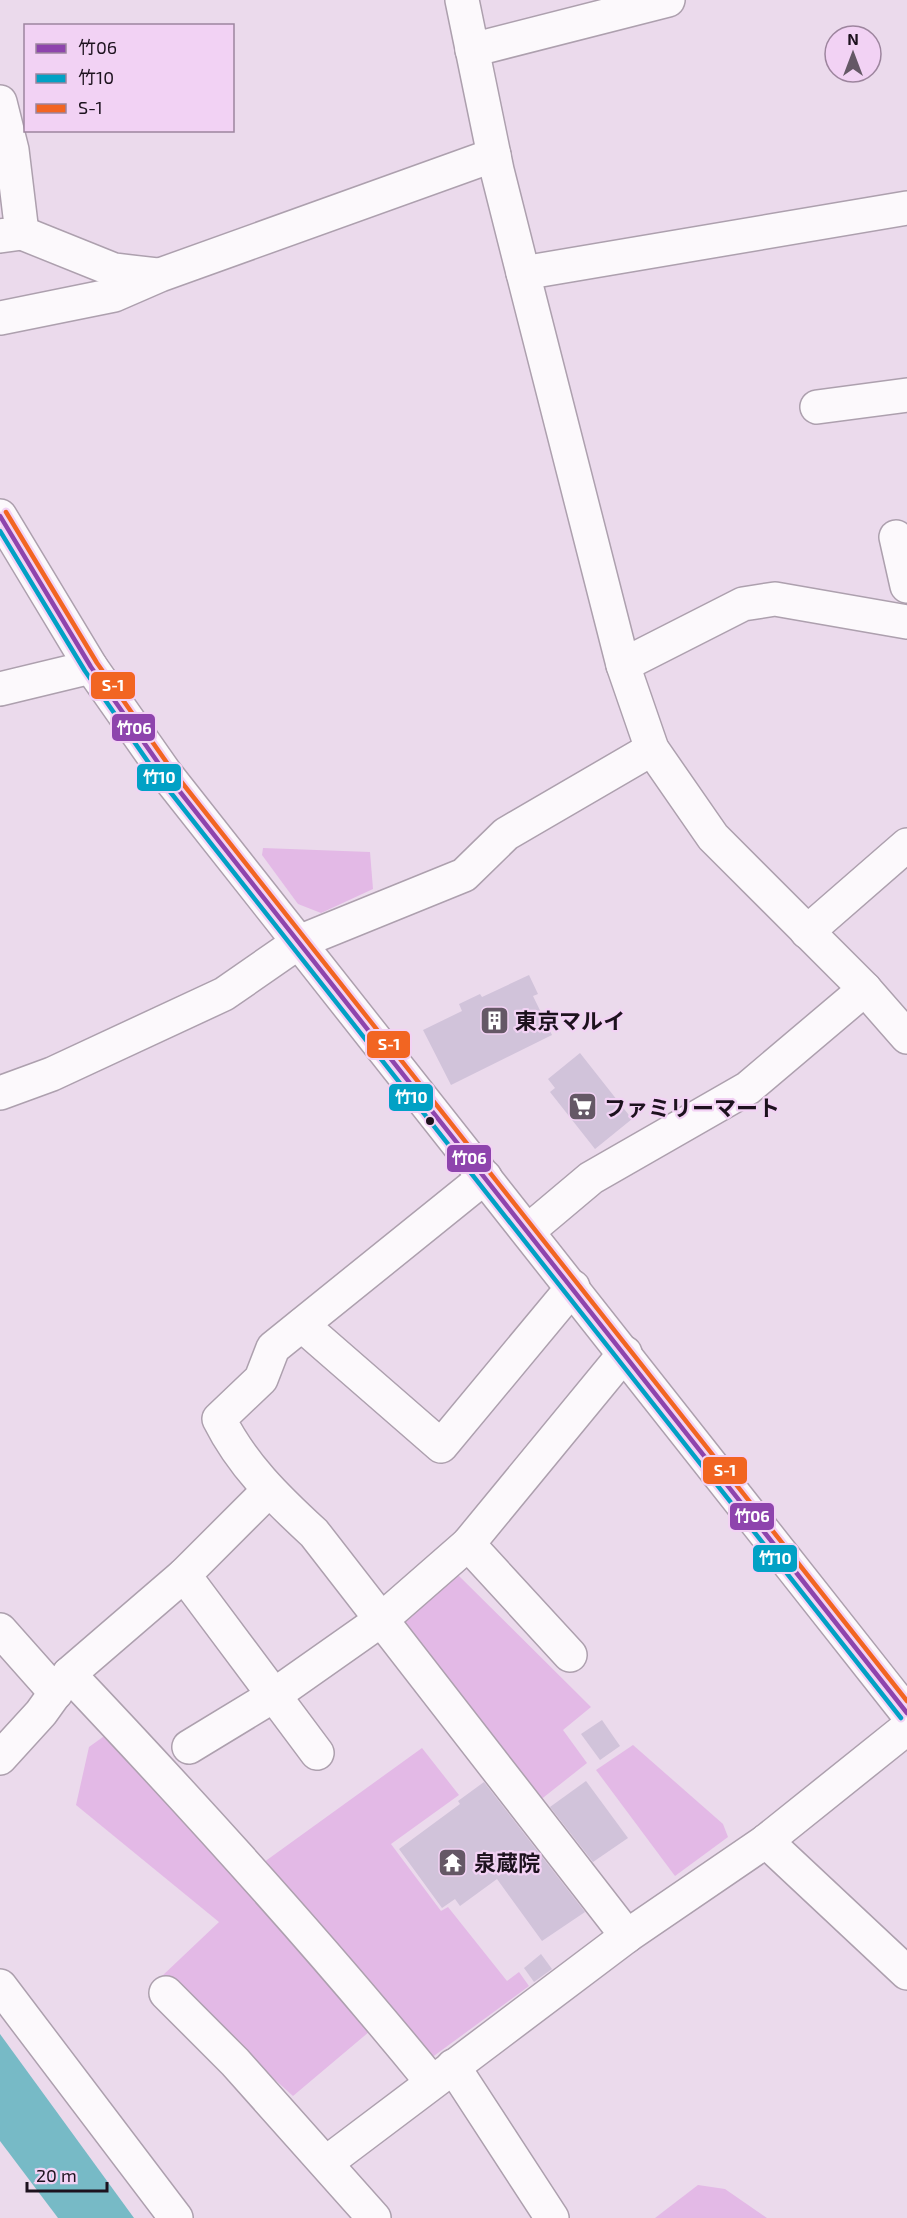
<svg xmlns="http://www.w3.org/2000/svg" width="907" height="2218" font-family="'Exo 2','Noto Sans JP',sans-serif">
	<style>
		.green { fill: #e3b9e6 }
		.water { fill: #77bac6 }
		.building { fill: #d1c3da }
		.lines { fill: none; stroke-linecap: round; stroke-linejoin: round }
		.minor-casing { stroke: #ada0ae; stroke-width: 36 }
		.minor { stroke: #fcf9fc; stroke-width: 33 }
		.bus-1-casing { stroke: #f2d2f4; stroke-width: 9 }
		.bus-2-casing { stroke: #f2d2f4; stroke-width: 9 }
		.bus-3-casing { stroke: #f2d2f4; stroke-width: 9 }
		.bus-1 { stroke: #8e44ad; stroke-width: 4.5 }
		.bus-2 { stroke: #01a1c5; stroke-width: 4.5 }
		.bus-3 { stroke: #f26522; stroke-width: 4.5 }
		.bus-dot { fill: #1d121e; stroke: #f2d2f4; stroke-width: 2 }
		.labels { text-anchor: middle; dominant-baseline: central; stroke-width: 4.5; stroke-linejoin: round; paint-order: stroke }
		.poi-label { font-size: 22px; font-weight: bold; fill: #1d121e; stroke: #f2d2f4; text-anchor: start }
		.line-badge { stroke: #f2d2f4; stroke-width: 2 }
		.badge-label { font-size: 16px; text-anchor: middle; font-weight: bold; fill: #fff }
	</style>
	<rect width="100%" height="100%" fill="#ebdaec"/>
	<g class="green">
		<path d="M263,848L370,852L373,889L321,913L298,904L262,855Z"/>
		<path d="M458,1575L591,1707L563,1730L587,1763L539,1801L406,1631V1619Z"/>
		<path d="M114,1729L376,2026L293,2096L161,1977L219,1922L76,1805L89,1747Z"/>
		<path d="M633,1745L723,1824L728,1837L675,1876L596,1770Z"/>
		<path d="M422,1748L459,1795L391,1844L441,1911L448,1907L507,1981L519,1972L529,1986L427,2061L260,1865Z"/>
		<path d="M698,2185L725,2189L767,2218H655Z"/>
	</g>
	<path class="water" d="M0,2034L134,2218H58L0,2141Z"/>
	<g class="building">
		<path d="M529,975L538,994L533,996L552,1035L451,1085L423,1030L462,1011L459,1004L480,994L482,997Z"/>
		<path d="M580,1053L632,1119L595,1149L550,1092L555,1088L548,1079Z"/>
		<path d="M602,1720L620,1746L600,1760L581,1734Z"/>
		<path d="M586,1781L628,1838L593,1862L550,1807Z"/>
		<path d="M484,1782L585,1912L542,1941L497,1879L460,1906L455,1899L442,1908L399,1849L460,1804L458,1801Z"/>
		<path d="M541,1954L552,1969L534,1982L524,1968Z"/>
	</g>
	<g class="lines">
		<defs>
			<g id="minor">
				<path d="M462,0L497,170L523,273L623,665L652,749L713,837L865,989L907,1037"/>
				<path d="M472,50L668,0"/>
				<path d="M0,102L12,150L22,233L0,236"/>
				<path d="M22,233L114,270L157,275"/>
				<path d="M523,273L907,208"/>
				<path d="M0,318L114,295L160,275L494,155"/>
				<path d="M817,407L907,395"/>
				<path d="M0,516L91,667L166,774L907,1713"/>
				<path d="M896,537L907,586"/>
				<path d="M623,665L743,604L775,599L907,622"/>
				<path d="M0,689L91,667"/>
				<path d="M807,932L907,845"/>
				<path d="M0,1093L52,1074L224,994L299,942L464,875L506,834L652,749"/>
				<path d="M485,1177L273,1348L261,1379L219,1419C242,1465 276,1498 314,1533L627,1936"/>
				<path d="M528,1231L591,1178L748,1088L865,989"/>
				<path d="M302,1325L441,1446L573,1287"/>
				<path d="M268,1491L184,1575L317,1753"/>
				<path d="M468,1544L570,1655"/>
				<path d="M0,1630L56,1693"/>
				<path d="M69,1674C194,1806 317,1941 431,2081"/>
				<path d="M189,1747L273,1696L381,1620L468,1544L625,1353"/>
				<path d="M0,1758L41,1713L69,1674L184,1575"/>
				<path d="M766,1841L907,1973"/>
				<path d="M0,1986L176,2218"/>
				<path d="M166,1993L235,2062L374,2218"/>
				<path d="M453,2066L552,2218"/>
				<path d="M326,2163L627,1936L766,1841L907,1728"/>
			</g>
		</defs>
		<use href="#minor" class="minor-casing"/>
		<use href="#minor" class="minor"/>
		<defs>
			<path id="bus-1" d="M0,516L91,667L166,774L907,1713"/>
			<path id="bus-2" d="M0,531L85,671L160,779L901,1718"/>
			<path id="bus-3" d="M6,512L97,663L172,770L907,1701"/>
		</defs>
		<use href="#bus-1" class="bus-1-casing"/>
		<use href="#bus-2" class="bus-2-casing"/>
		<use href="#bus-3" class="bus-3-casing"/>
		<use href="#bus-1" class="bus-1"/>
		<use href="#bus-2" class="bus-2"/>
		<use href="#bus-3" class="bus-3"/>
	</g>
	<defs>
		<symbol id="building-square" viewBox="-11 -11 22 22"><rect x="-9" y="-9" width="18" height="18" rx="4" fill="#655866" stroke="#f2d2f4"/><path d="M-4-6H4V6H1V3H-1V6H-4ZM-2.5-4.3h1.7v1.8h-1.7ZM.8-4.3h1.7v1.8H.8ZM-2.5-1h1.7V.8h-1.7ZM.8-1h1.7V.8H.8Z" fill="#fff"/></symbol>
		<symbol id="supermarket-square" viewBox="-11 -11 22 22"><rect x="-9" y="-9" width="18" height="18" rx="4" fill="#655866" stroke="#f2d2f4"/><path d="M-6-5.5h2.5l.6 2H6L4.5 2H-2.5L-4.4-4H-6ZM-1.5 3.2a1.3 1.3 0 1 0 .1 0ZM3 3.2a1.3 1.3 0 1 0 .1 0Z" fill="#fff"/></symbol>
		<symbol id="temple-square" viewBox="-11 -11 22 22"><rect x="-9" y="-9" width="18" height="18" rx="4" fill="#655866" stroke="#f2d2f4"/><path d="M0-6L5-2H3V0L6.5 2.5H4V6H1.5V3h-3V6H-4V2.5H-6.5L-3 0V-2H-5Z" fill="#fff"/></symbol>
	</defs>
	<g fill-rule="evenodd">
		<use href="#building-square" x="478" y="1004" width="33" height="33"/>
		<use href="#supermarket-square" x="566" y="1090" width="33" height="33"/>
		<use href="#temple-square" x="436" y="1846" width="33" height="33"/>
	</g>
	<circle class="bus-dot" cx="430" cy="1121" r="5"/>
	<g class="labels">
		<g class="poi-label">
			<text x="515" y="1020">東京マルイ</text>
			<text x="604" y="1107">ファミリーマート</text>
			<text x="474" y="1862">泉蔵院</text>
		</g>
	</g>
	<g class="line-badge">
		<rect x="90" y="671" width="46" height="29" rx="6" fill="#f26522"/>
		<rect x="111" y="713" width="45" height="29" rx="6" fill="#8e44ad"/>
		<rect x="136" y="763" width="46" height="29" rx="6" fill="#01a1c5"/>
		<rect x="366" y="1030" width="45" height="29" rx="6" fill="#f26522"/>
		<rect x="388" y="1083" width="46" height="29" rx="6" fill="#01a1c5"/>
		<rect x="446" y="1144" width="46" height="29" rx="6" fill="#8e44ad"/>
		<rect x="702" y="1456" width="46" height="29" rx="6" fill="#f26522"/>
		<rect x="729" y="1502" width="46" height="29" rx="6" fill="#8e44ad"/>
		<rect x="752" y="1544" width="46" height="29" rx="6" fill="#01a1c5"/>
	</g>
	<g class="badge-label">
		<text x="113" y="691">S-1</text>
		<text x="134" y="734">竹06</text>
		<text x="159" y="783">竹10</text>
		<text x="389" y="1050">S-1</text>
		<text x="411" y="1103">竹10</text>
		<text x="469" y="1164">竹06</text>
		<text x="725" y="1476">S-1</text>
		<text x="752" y="1522">竹06</text>
		<text x="775" y="1564">竹10</text>
	</g>
	<rect x="24" y="24" width="210" height="108" fill="#f2d2f4" stroke="#9d859e" stroke-width="1.5"/>
	<rect x="36" y="44" width="30" height="9" fill="#8e44ad" stroke="#9d859e" stroke-width="1.5"/>
	<text x="78" y="54" font-size="18" fill="#1d121e">竹06</text>
	<rect x="36" y="74" width="30" height="9" fill="#01a1c5" stroke="#9d859e" stroke-width="1.5"/>
	<text x="78" y="84" font-size="18" fill="#1d121e">竹10</text>
	<rect x="36" y="104" width="30" height="9" fill="#f26522" stroke="#9d859e" stroke-width="1.5"/>
	<text x="78" y="114" font-size="18" fill="#1d121e">S-1</text>
	<g transform="translate(853 54)"><circle r="28" fill="#f2d2f4" stroke="#9d859e" stroke-width="1.5"/>
	<path d="M0-4.5L10 22L0 15L-10 22Z" fill="#655866"/>
	<text y="-9" font-size="16" font-weight="bold" text-anchor="middle" fill="#1d121e">N</text>
	</g>
	<path d="M27 2182v9h80v-9" fill="none" stroke="#1d121e" stroke-width="3"/>
	<text x="36" y="2182" font-size="18" fill="#1d121e" stroke="#f2d2f4" stroke-width="4.5" paint-order="stroke">20 m</text>
</svg>
